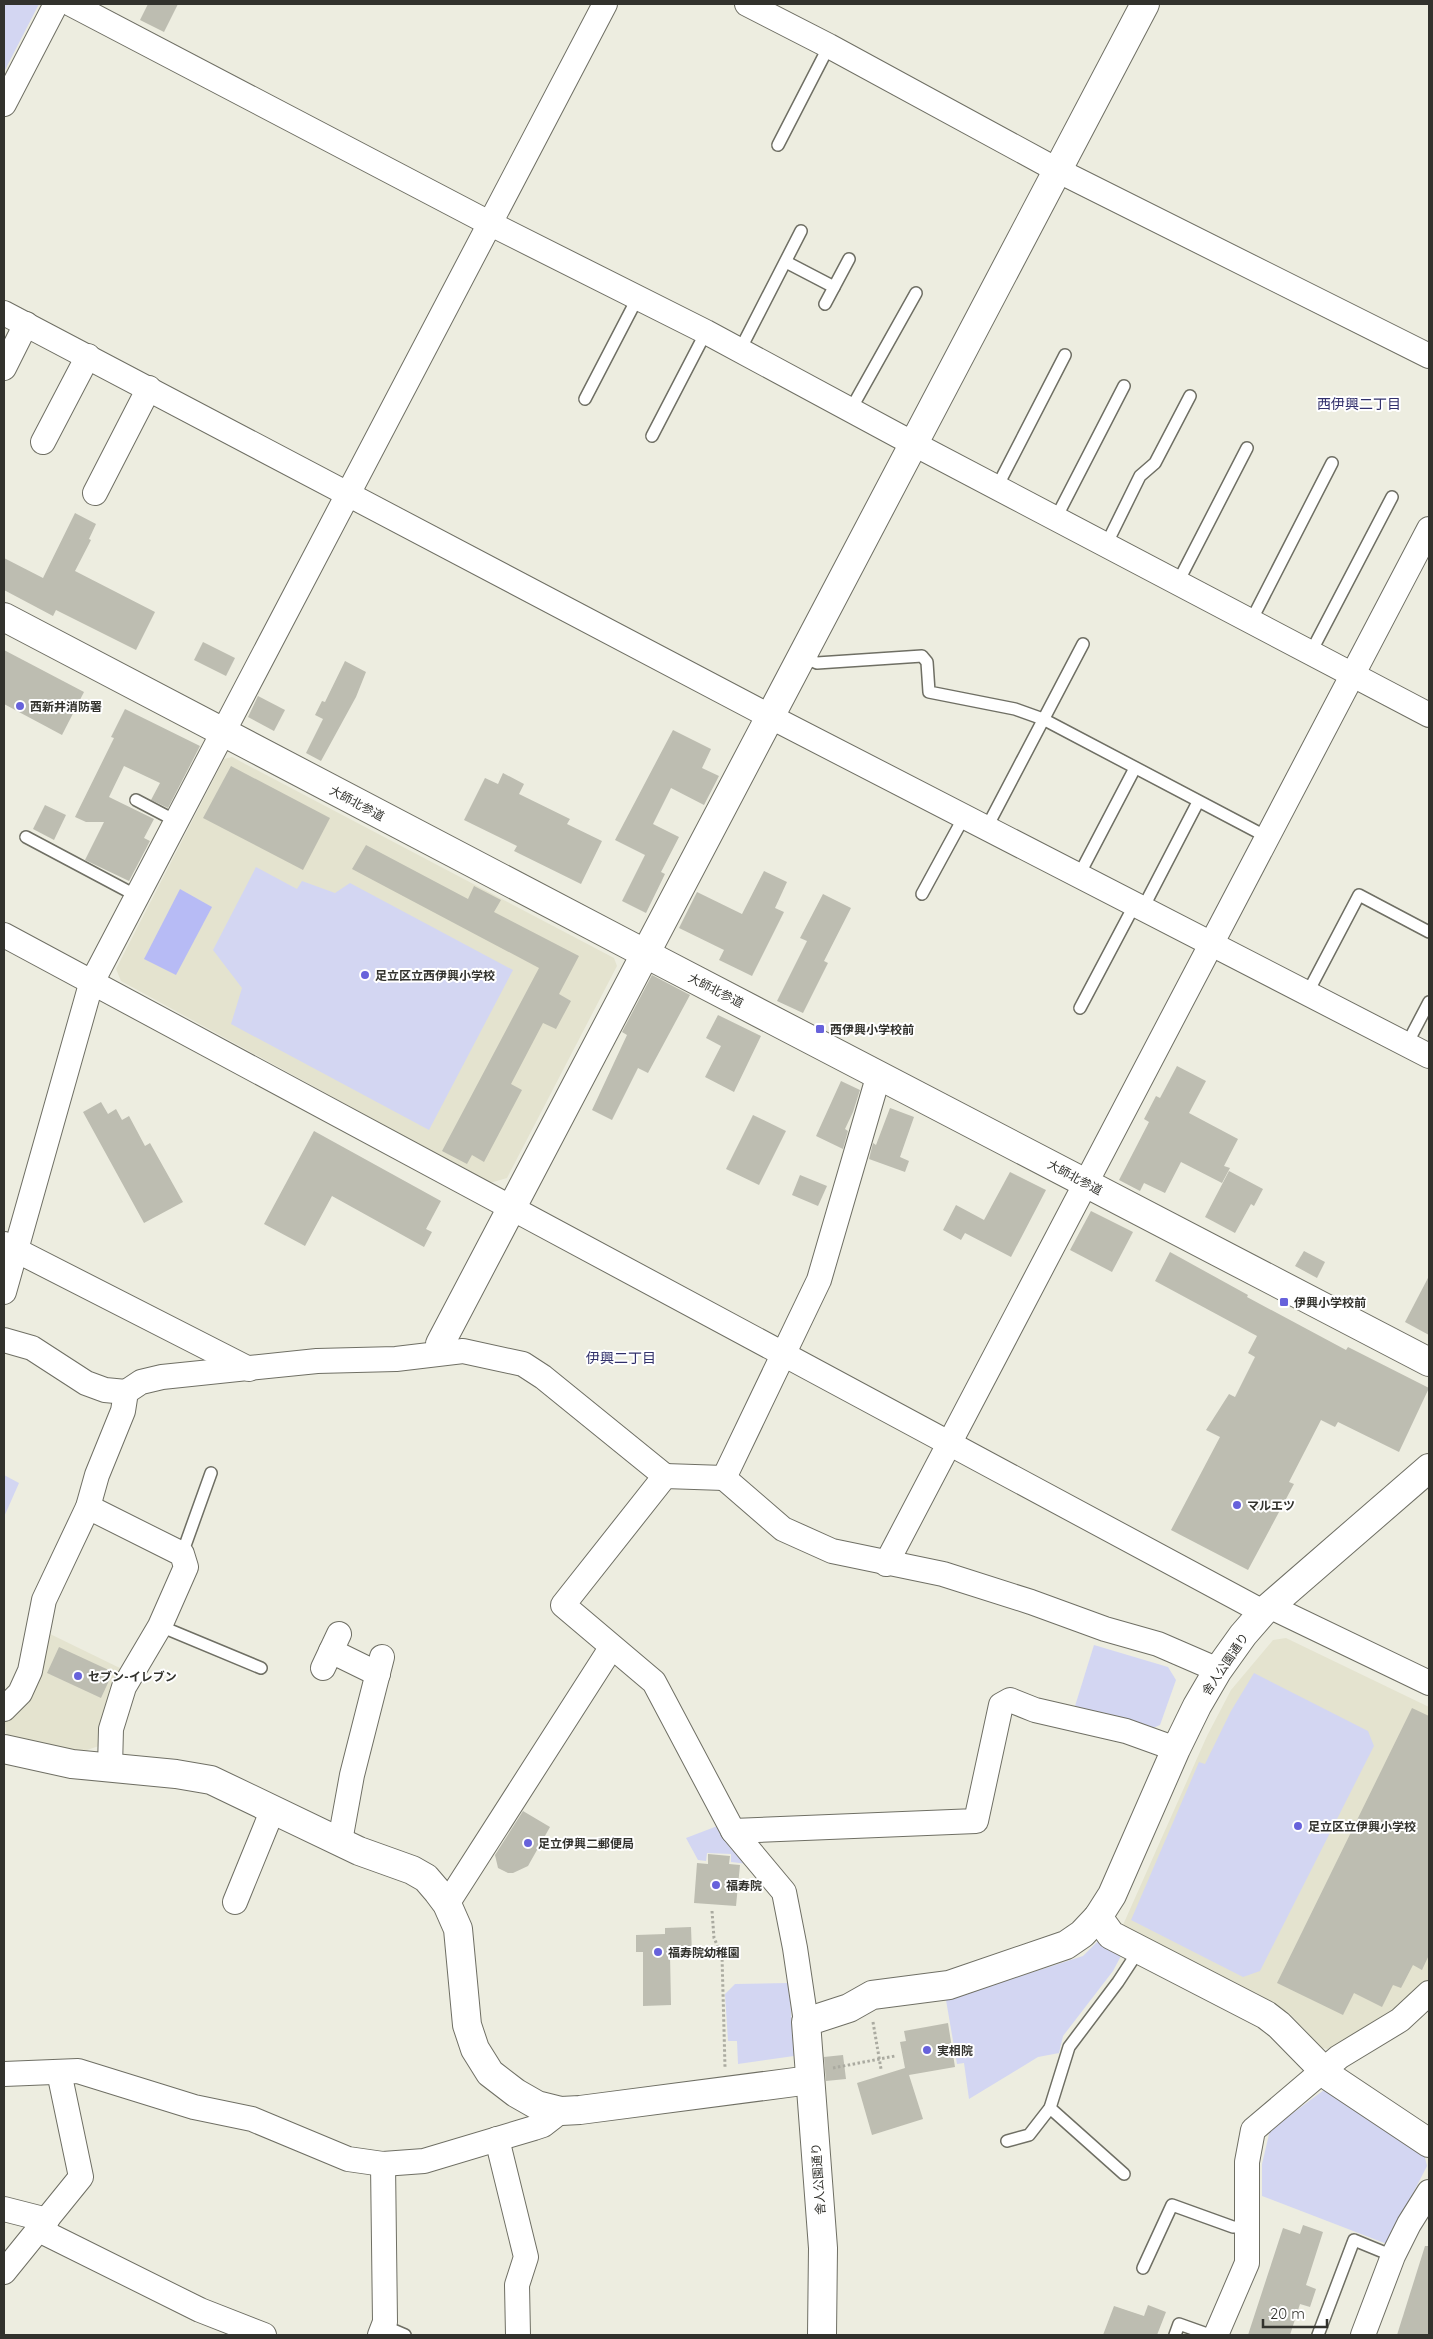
<svg xmlns="http://www.w3.org/2000/svg" width="1433" height="2339" font-family="Quicksand,'Noto Sans JP',sans-serif">
	<style>
		.built { fill: #e4e3cf }
		.green { fill: #d3d6f2 }
		.water { fill: #b7bbf5 }
		.building { fill: #bdbdb1 }
		.lines { fill: none; stroke-linecap: round; stroke-linejoin: round }
		.service-casing { stroke: #6f6f64; stroke-width: 14 }
		.minor-casing { stroke: #6f6f64; stroke-width: 26 }
		.tertiary-casing { stroke: #6f6f64; stroke-width: 30 }
		.path { stroke: #aaaaa0; stroke-width: 3; stroke-dasharray: 2.5 2.5; stroke-linecap: butt }
		.service { stroke: #fff; stroke-width: 11 }
		.minor { stroke: #fff; stroke-width: 24 }
		.tertiary { stroke: #fff; stroke-width: 28 }
		.poi-dot { fill: #6762db; stroke: #fff; stroke-width: 2 }
		.labels { text-anchor: middle; dominant-baseline: central; stroke-width: 4; stroke-linejoin: round; paint-order: stroke }
		.poi-label { font-size: 12px; font-weight: bold; fill: #32322d; stroke: #fff; text-anchor: start }
		.street-label { font-size: 12px; fill: #32322d; stroke: #fff }
		.neighbourhood-label { font-size: 14px; fill: #31306b; stroke: #fff }
	</style>
	<rect width="100%" height="100%" fill="#edede0"/>
	<g class="built">
		<path d="M232,757L614,958L617,966L507,1178L490,1183L121,981L116,969L224,759Z"/>
		<path d="M46,1632L126,1671L105,1744L78,1753L7,1739L4,1717Z"/>
		<path d="M1286,1638L1429,1707V1982L1395,2013L1328,2049L1322,2048L1288,2012L1123,1925L1207,1736L1231,1690L1273,1640Z"/>
	</g>
	<g class="green">
		<path d="M4,4H39L4,72Z"/>
		<path d="M256,867L297,889L302,881L335,893L350,883L513,970L429,1130L231,1024L242,988L213,950Z"/>
		<path d="M4,1475L19,1483L4,1517Z"/>
		<path d="M1094,1645L1168,1667L1176,1680L1160,1725L1153,1728L1075,1706Z"/>
		<path d="M1254,1673L1368,1731L1374,1746L1260,1971L1243,1977L1131,1920L1199,1762L1205,1764L1231,1711Z"/>
		<path d="M720,1825L748,1864L731,1862V1854L707,1853L706,1861L698,1860L686,1838Z"/>
		<path d="M1099,1940L1123,1952L1113,1971L1063,2036L1059,2053L1038,2057L969,2099L964,2063L957,2064L946,2000L1083,1956Z"/>
		<path d="M789,1983L794,2056L738,2064L737,2041H728L725,1994L735,1984Z"/>
		<path d="M1324,2090L1424,2154L1427,2166L1387,2244L1262,2196V2164L1270,2130Z"/>
	</g>
	<path class="water" d="M180,889L212,907L176,975L144,959Z"/>
	<g class="building">
		<path d="M148,4H178L164,32L140,20Z"/>
		<path d="M75,513L96,524L89,539L91,540L75,571L155,612L136,650L56,610L53,616L4,590V558L43,578Z"/>
		<path d="M203,642L235,658L226,676L194,660Z"/>
		<path d="M4,650L84,692L62,735L4,704Z"/>
		<path d="M345,661L366,672L356,697L321,761L306,753L323,719L315,715L322,701L325,702Z"/>
		<path d="M258,696L285,710L274,731L248,717Z"/>
		<path d="M125,709L200,746L168,808L151,800L160,783L124,766L109,797L154,819L144,838L150,841L129,881L85,860L104,822H86L75,817L114,738L111,737Z"/>
		<path d="M673,730L711,749L702,768L719,776L704,805L671,788L653,824L679,837L661,872L665,874L646,913L622,901L645,855L615,840Z"/>
		<path d="M231,766L330,818L303,870L203,818Z"/>
		<path d="M503,773L524,784L519,794L570,819L567,824L602,841L581,884L514,851L517,846L464,820L485,778L498,784Z"/>
		<path d="M45,805L66,815L54,840L33,829Z"/>
		<path d="M366,845L468,899L474,886L501,900L494,912L579,956L559,994L571,1001L556,1029L543,1023L511,1084L522,1090L484,1162L472,1155L467,1164L442,1151L539,968L352,869Z"/>
		<path d="M764,871L787,882L775,908L784,912L752,976L719,960L724,950L679,928L697,892L742,914Z"/>
		<path d="M823,894L851,908L824,961L828,963L803,1013L777,1001L807,941L800,938Z"/>
		<path d="M652,975L690,995L648,1073L638,1068L612,1120L592,1110L627,1035L622,1032Z"/>
		<path d="M718,1015L761,1036L734,1092L705,1077L721,1046L706,1038Z"/>
		<path d="M1177,1066L1206,1081L1189,1113L1238,1139L1224,1166L1230,1168L1222,1183L1181,1162L1165,1193L1144,1183L1140,1191L1119,1180L1149,1122L1144,1119L1156,1096L1160,1098Z"/>
		<path d="M841,1081L860,1090L853,1112L845,1129L848,1131L843,1149L816,1136Z"/>
		<path d="M101,1102L108,1114L116,1109L122,1120L129,1116L145,1146L150,1143L183,1202L144,1223L83,1112Z"/>
		<path d="M890,1108L914,1117L900,1157L909,1161L905,1172L869,1159L873,1143L876,1145Z"/>
		<path d="M753,1115L786,1131L759,1185L726,1169Z"/>
		<path d="M314,1131L441,1201L426,1229L432,1232L424,1247L332,1196L305,1246L264,1224Z"/>
		<path d="M1229,1171L1263,1189L1254,1206L1251,1204L1235,1233L1205,1217Z"/>
		<path d="M1010,1172L1046,1190L1011,1257L965,1233L961,1240L943,1230L956,1205L984,1220Z"/>
		<path d="M800,1175L827,1186L818,1206L792,1195Z"/>
		<path d="M1091,1211L1133,1232L1112,1272L1070,1250Z"/>
		<path d="M1304,1251L1325,1262L1317,1278L1295,1266Z"/>
		<path d="M1170,1252L1248,1295L1247,1297L1346,1350L1348,1347L1429,1388L1399,1452L1338,1422L1335,1427L1321,1420L1289,1482L1294,1484L1248,1570L1171,1530L1220,1437L1206,1430L1229,1394L1235,1397L1255,1357L1248,1353L1257,1336L1155,1281Z"/>
		<path d="M1429,1276V1335L1405,1322Z"/>
		<path d="M59,1647L113,1672L101,1698L47,1673Z"/>
		<path d="M1412,1708L1429,1716V1955L1422,1970L1413,1965L1401,1988L1393,1985L1382,2007L1354,1993L1343,2015L1277,1983Z"/>
		<path d="M523,1811L550,1827L528,1866L513,1873H508L498,1868L495,1855Z"/>
		<path d="M708,1854L730,1856L729,1864L740,1865L736,1906L694,1903L697,1863L708,1864Z"/>
		<path d="M691,1927L692,1955H670L671,2005L643,2006V1952H636V1935L665,1934V1928Z"/>
		<path d="M948,2023L955,2067L909,2075L923,2119L872,2135L857,2083L905,2068L900,2042L906,2041L904,2031Z"/>
		<path d="M843,2055L846,2079L826,2081L824,2057Z"/>
		<path d="M1303,2225L1323,2232L1306,2285L1316,2289L1310,2307L1300,2304L1290,2335H1248L1283,2228L1300,2234Z"/>
		<path d="M1425,2246H1429V2335H1397Z"/>
		<path d="M1148,2305L1166,2312L1157,2335H1103L1114,2306L1144,2316Z"/>
	</g>
	<g class="lines">
		<defs>
			<g id="service">
				<path d="M778,145L829,46"/>
				<path d="M786,262L834,287"/>
				<path d="M825,304L849,259"/>
				<path d="M740,350L801,231"/>
				<path d="M585,399L638,297"/>
				<path d="M851,409L916,293"/>
				<path d="M652,436L706,332"/>
				<path d="M997,487L1065,355"/>
				<path d="M1056,518L1124,386"/>
				<path d="M1106,545L1140,476L1155,463L1190,396"/>
				<path d="M1178,582L1247,448"/>
				<path d="M1251,621L1332,463"/>
				<path d="M1311,652L1392,497"/>
				<path d="M803,657L817,663L922,656L927,662L929,692L1015,709L1043,719L1267,837"/>
				<path d="M136,800L176,821"/>
				<path d="M987,827L1083,644"/>
				<path d="M26,837L137,896"/>
				<path d="M1079,875L1135,768"/>
				<path d="M922,894L965,815"/>
				<path d="M1143,908L1198,802"/>
				<path d="M1308,992L1359,895L1429,932"/>
				<path d="M1080,1008L1135,904"/>
				<path d="M1407,1044L1429,1002"/>
				<path d="M182,1554L211,1473"/>
				<path d="M160,1626L261,1668"/>
				<path d="M1050,2108L1124,2174"/>
				<path d="M1007,2141L1029,2135L1050,2108L1069,2047L1118,1982L1139,1950"/>
				<path d="M1143,2268L1172,2205L1233,2227H1246"/>
				<path d="M384,2326L405,2335"/>
				<path d="M1175,2335L1179,2324L1210,2335"/>
				<path d="M1318,2335L1354,2240L1393,2256"/>
			</g>
			<g id="minor">
				<path d="M71,4L489,223L706,332L897,435L1429,715"/>
				<path d="M747,4L829,46L1057,170L1429,356"/>
				<path d="M4,104L56,4"/>
				<path d="M4,313L771,717L1429,1056"/>
				<path d="M4,368L26,324"/>
				<path d="M43,442L88,356"/>
				<path d="M95,493L149,388"/>
				<path d="M4,935L1263,1612"/>
				<path d="M879,1074L819,1280L724,1478L665,1476L563,1605L654,1682L733,1831L976,1821L1001,1705L1010,1700L1035,1710L1126,1731L1176,1749"/>
				<path d="M4,1244L249,1369"/>
				<path d="M4,1292L91,984L605,4"/>
				<path d="M4,1340L32,1348L86,1383L105,1390L126,1392"/>
				<path d="M724,1478L783,1529L832,1551L943,1574L1031,1602L1105,1629L1158,1644L1218,1670"/>
				<path d="M88,1507L182,1554L186,1567L160,1626L124,1687L111,1729L110,1767"/>
				<path d="M886,1564L1429,529"/>
				<path d="M1271,1607L1429,1683"/>
				<path d="M331,1651L378,1674"/>
				<path d="M323,1668L339,1634"/>
				<path d="M4,1709L20,1693L30,1671L44,1600L88,1507L97,1475L123,1411L126,1392L141,1382L162,1377L317,1361L396,1359L463,1351L523,1364L543,1377L665,1476"/>
				<path d="M733,1831L784,1892L795,1948L806,2022"/>
				<path d="M340,1841L352,1775L382,1657"/>
				<path d="M235,1902L273,1809"/>
				<path d="M447,1904L611,1648"/>
				<path d="M4,2074L78,2071L194,2107L252,2119L348,2159L383,2164L424,2161L534,2128L543,2125L561,2111"/>
				<path d="M497,2139L526,2257L517,2285L518,2335"/>
				<path d="M4,2209L47,2220"/>
				<path d="M39,2230L200,2310L264,2335"/>
				<path d="M4,2272L81,2177L59,2072"/>
				<path d="M380,2335L385,2322L383,2164"/>
				<path d="M1216,2335L1247,2263V2162L1253,2130L1339,2057L1400,2020L1429,1993"/>
				<path d="M1363,2335L1393,2256L1409,2224L1429,2192"/>
			</g>
			<g id="tertiary">
				<path d="M4,617L646,954L1429,1362"/>
				<path d="M440,1344L1145,4"/>
				<path d="M4,1749L72,1764L176,1774L211,1780L359,1851L412,1870L426,1878L438,1892L447,1904L458,1929L467,2025L475,2049L490,2073L516,2093L537,2105L561,2111L580,2110L810,2080"/>
				<path d="M1098,1917L1111,1935L1266,2015L1279,2025L1330,2077L1429,2143"/>
				<path d="M822,2335L823,2248L806,2022L849,2008L872,1995L949,1985L1066,1945L1082,1934L1098,1917L1112,1895L1176,1749L1197,1706L1218,1670L1243,1635L1263,1612L1429,1468"/>
			</g>
		</defs>
		<use href="#service" class="service-casing"/>
		<use href="#minor" class="minor-casing"/>
		<use href="#tertiary" class="tertiary-casing"/>
		<g class="path">
			<path d="M712,1911L714,1938L722,1956L725,2067"/>
			<path d="M873,2022L881,2069"/>
			<path d="M833,2068L895,2056"/>
		</g>
		<use href="#service" class="service"/>
		<use href="#minor" class="minor"/>
		<use href="#tertiary" class="tertiary"/>
	</g>
	<g class="poi-dot">
		<circle cx="20" cy="706" r="5"/>
		<circle cx="365" cy="975" r="5"/>
		<rect x="815" y="1024" width="10" height="10" rx="2.5"/>
		<rect x="1279" y="1297" width="10" height="10" rx="2.5"/>
		<circle cx="1237" cy="1505" r="5"/>
		<circle cx="78" cy="1676" r="5"/>
		<circle cx="1298" cy="1826" r="5"/>
		<circle cx="528" cy="1843" r="5"/>
		<circle cx="716" cy="1885" r="5"/>
		<circle cx="658" cy="1952" r="5"/>
		<circle cx="927" cy="2050" r="5"/>
	</g>
	<g class="labels">
		<g class="poi-label">
			<text x="30" y="706">西新井消防署</text>
			<text x="375" y="975">足立区立西伊興小学校</text>
			<text x="830" y="1029">西伊興小学校前</text>
			<text x="1294" y="1302">伊興小学校前</text>
			<text x="1247" y="1505">マルエツ</text>
			<text x="88" y="1676">セブン-イレブン</text>
			<text x="1308" y="1826">足立区立伊興小学校</text>
			<text x="538" y="1843">足立伊興二郵便局</text>
			<text x="726" y="1885">福寿院</text>
			<text x="668" y="1952">福寿院幼稚園</text>
			<text x="937" y="2050">実相院</text>
		</g>
		<g class="street-label">
			<text transform="translate(357 803) rotate(28)">大師北参道</text>
			<text transform="translate(716 990) rotate(27)">大師北参道</text>
			<text transform="translate(1075 1177) rotate(28)">大師北参道</text>
			<text transform="translate(1225 1664) rotate(-56)">舎人公園通り</text>
			<text transform="translate(818 2179) rotate(-94)">舎人公園通り</text>
		</g>
		<g class="neighbourhood-label">
			<text x="1359" y="404">西伊興二丁目</text>
			<text x="621" y="1358">伊興二丁目</text>
		</g>
	</g>
	<rect width="1433" height="2339" fill="none" stroke="#32322d" stroke-width="10"/>
	<path d="M1263 2319v8h64v-8" fill="none" stroke="#32322d" stroke-width="2.5"/>
	<text x="1270" y="2319" font-size="15" fill="#32322d" stroke="#ffffff" stroke-width="4" paint-order="stroke">20 m</text>
</svg>
